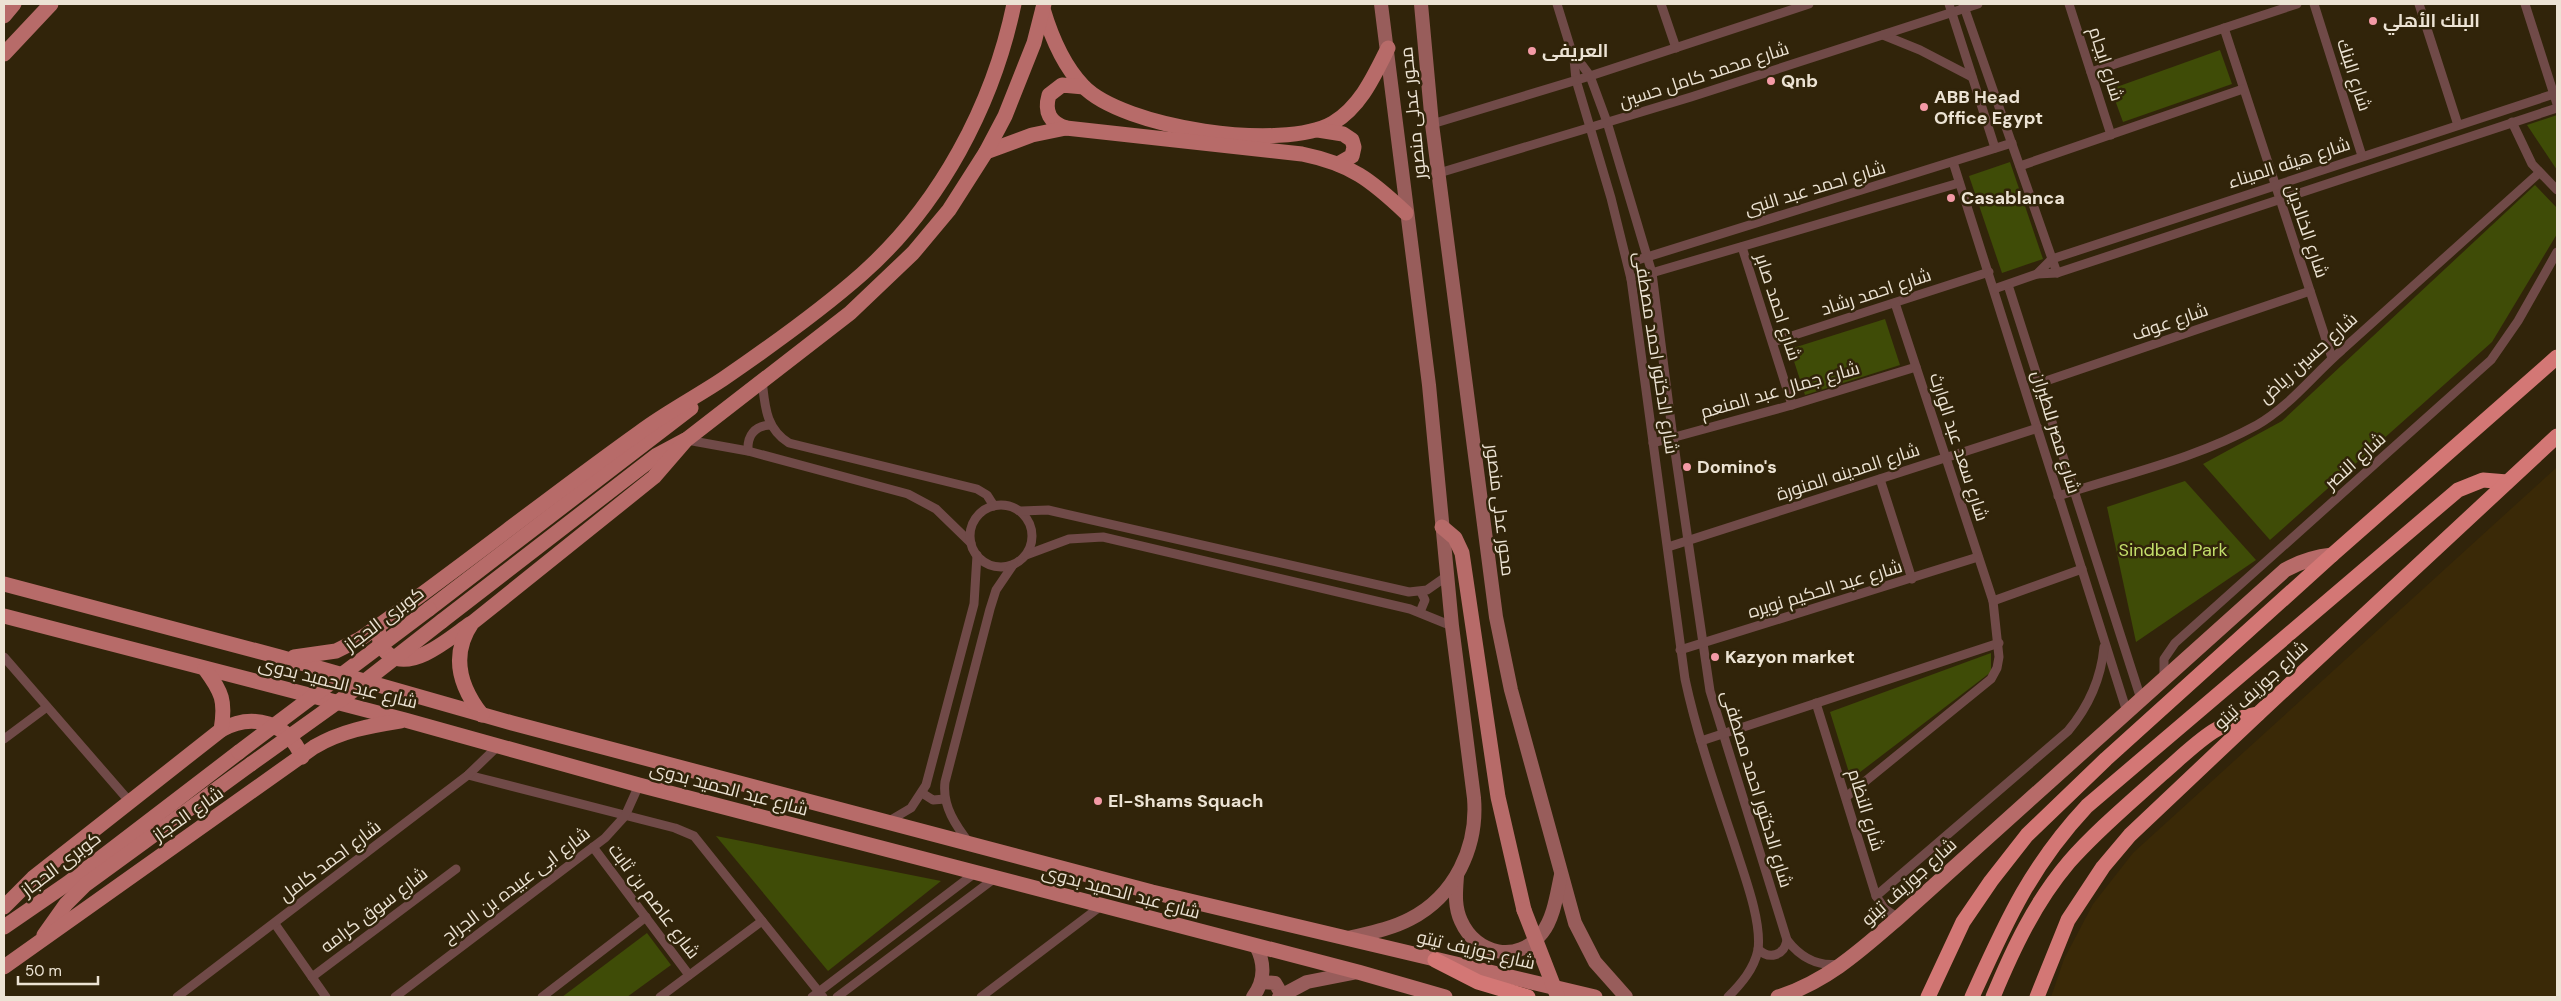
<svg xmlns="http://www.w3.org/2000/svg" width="2561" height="1001" font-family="'DM Sans',Cairo,sans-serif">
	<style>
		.built { fill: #3a2907 }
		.green { fill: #3f4c07 }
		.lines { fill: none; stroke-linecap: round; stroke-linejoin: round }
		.street { stroke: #704a48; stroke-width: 9 }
		.secondary { stroke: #985d5b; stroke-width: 14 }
		.primary { stroke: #b76b69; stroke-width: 15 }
		.highway { stroke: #d37775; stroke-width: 15 }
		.primary-bridge { stroke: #b76b69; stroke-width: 15 }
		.poi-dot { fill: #f49aa6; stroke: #31240a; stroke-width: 2 }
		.labels { text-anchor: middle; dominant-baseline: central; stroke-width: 5; stroke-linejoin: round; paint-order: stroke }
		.poi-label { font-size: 18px; font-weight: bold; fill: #ece3d4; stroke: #31240a; text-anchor: start }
		.street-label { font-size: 18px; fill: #ece3d4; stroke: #31240a }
		.park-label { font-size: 18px; fill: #c4df6b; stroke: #31240a }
	</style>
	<rect width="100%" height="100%" fill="#31240a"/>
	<path class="built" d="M2557,467V997H2051L2064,959L2093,904L2133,853Z"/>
	<g class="green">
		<path d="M2220,50L2232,84L2123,122L2111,89Z"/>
		<path d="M2557,115V170L2527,125Z"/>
		<path d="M2010,162L2043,259L2002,273L1969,176Z"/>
		<path d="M2535,185L2557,208V234L2492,342L2270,540L2203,464L2282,421Z"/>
		<path d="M1885,319L1900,365L1805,395L1790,349Z"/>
		<path d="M2185,481L2256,560L2136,642L2107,507Z"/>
		<path d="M1991,653V672L1851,779L1830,712Z"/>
		<path d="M716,836L941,881L828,971Z"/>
		<path d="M647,933L671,965L627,997H562Z"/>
	</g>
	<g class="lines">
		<g class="street">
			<path d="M1557,4L1574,59L1576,80L1611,198L1631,279L1685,679C1697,735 1716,789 1734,843C1743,872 1762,920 1758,950C1754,969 1741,984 1728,997"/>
			<path d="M1661,4L1676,48"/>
			<path d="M1949,4L1995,148"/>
			<path d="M1963,4L2057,273"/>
			<path d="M2069,4L2111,135"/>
			<path d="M2314,4L2362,156"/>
			<path d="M2419,4L2458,125"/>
			<path d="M2525,4L2557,104"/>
			<path d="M2224,28L2332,358"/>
			<path d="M1883,35L1920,50L1972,77"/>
			<path d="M1574,59L1582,65L1590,76L1607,122L1652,273L1673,438L1710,691L1787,940C1800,957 1818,967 1839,964"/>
			<path d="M2091,72L2297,4"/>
			<path d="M2512,122L2532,164L2557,190"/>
			<path d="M1432,124L1590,76L1809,4"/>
			<path d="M1953,162L2127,712"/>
			<path d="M2020,166L2243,89"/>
			<path d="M1439,173L1691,97L1978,4"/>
			<path d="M1742,247L1792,405"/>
			<path d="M1628,263L2012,143"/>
			<path d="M2037,274L2052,259L2557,93"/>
			<path d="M1631,279L1959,183"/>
			<path d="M2008,285L2141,699"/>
			<path d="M1994,289L2037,274L2057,273L2557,108"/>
			<path d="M1773,342L1989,272"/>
			<path d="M762,380C765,405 765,428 789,443L977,489L987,495L994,506"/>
			<path d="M2040,383L2310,291"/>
			<path d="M687,440L748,451L908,494L936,509L971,543"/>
			<path d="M1653,443L1792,405L1916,367"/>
			<path d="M748,451C747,435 755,426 770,425"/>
			<path d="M1880,479L1912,579"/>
			<path d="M2058,496C2125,474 2195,459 2257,425C2290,406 2314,374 2342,350C2407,291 2473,232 2539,173"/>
			<circle cx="1001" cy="536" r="31"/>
			<path d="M1021,511L1048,510L1409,592L1427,590L1447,576"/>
			<path d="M1668,547L2038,428"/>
			<path d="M1026,555L1069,539L1103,537L1410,609L1452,626"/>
			<path d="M1993,601L2082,569"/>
			<path d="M1420,612L1425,600L1421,592"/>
			<path d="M1680,650L1978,557"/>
			<path d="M4,657L130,802"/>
			<path d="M2164,680V659L2175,643L2491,360L2518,321L2557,252"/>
			<path d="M1816,703L1876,896L1885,909L1898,918"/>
			<path d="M4,739L47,707"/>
			<path d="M1701,741L1999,643"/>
			<path d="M468,775L675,828L694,836L823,997"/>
			<path d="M922,793L933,800L945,799"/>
			<path d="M1846,797L1991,679L1997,668L1999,657L1993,601L1895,303"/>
			<path d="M889,821L911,808L926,785L974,604L977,555"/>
			<path d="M970,844C956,826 942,806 945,782L990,609L996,590L1013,565"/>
			<path d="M593,847L689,975"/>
			<path d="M1876,896L2068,731C2089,706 2101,679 2104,647"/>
			<path d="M275,924L326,997"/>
			<path d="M1758,949C1769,960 1784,956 1787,940"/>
			<path d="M312,977L456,869"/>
			<path d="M177,997L468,775L498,746"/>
			<path d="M395,997L605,838L625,816L639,785"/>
			<path d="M542,997L646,917"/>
			<path d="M660,997L762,921"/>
			<path d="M812,997L975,873"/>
			<path d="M837,997L995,878"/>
			<path d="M981,997L1101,906"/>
		</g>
		<g class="secondary">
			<path d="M1421,4L1432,124L1496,617L1511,690L1575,923L1595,962L1626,997"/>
			<path d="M1457,876C1456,891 1454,906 1461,921C1476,955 1518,964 1542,933C1554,918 1557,893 1561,875"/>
			<path d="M1348,938C1369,933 1391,929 1410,919C1455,896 1478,847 1474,798L1452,626L1429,385L1381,4"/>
			<path d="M1261,982L1275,983L1282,995"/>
			<path d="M1253,997C1265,981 1265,963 1256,946"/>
			<path d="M1279,997L1307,982L1358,972"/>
		</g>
		<g class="primary">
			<path d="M1043,9C1051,36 1063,65 1083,86C1123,128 1283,152 1333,123C1361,106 1374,76 1388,48"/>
			<path d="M4,16L14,4"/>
			<path d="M4,54L51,4"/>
			<path d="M1066,128C1050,123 1044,112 1049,95L1062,85L1084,87"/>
			<path d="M1318,130L1343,134L1352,140L1354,147L1352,156L1338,164"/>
			<path d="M986,152L1032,135L1066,128L1302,154C1351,164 1371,180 1406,213"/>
			<path d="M1442,527L1455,538L1462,553L1498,797L1524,910"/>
			<path d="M4,584L280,657L512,723L1152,892L1595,997"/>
			<path d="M429,609L691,408"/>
			<path d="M4,616L405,720L639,785L1358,972L1445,997"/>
			<path d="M442,621L657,455L685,440"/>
			<path d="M379,633C379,643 383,651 391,656C414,670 451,637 470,624"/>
			<path d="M294,657L336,651L360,639C455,572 546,499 640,432C667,412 696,397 723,379C771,346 819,312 862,274C940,205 993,105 1014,4"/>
			<path d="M482,715C460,687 450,655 472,623L654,477L686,440L850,313L913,253L949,210L986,152L1005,116L1034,43L1044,4"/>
			<path d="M221,730C253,712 288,723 302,757"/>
			<path d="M4,907L33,878L221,730C226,701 222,692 205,669"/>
			<path d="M4,927L68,883L239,752"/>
			<path d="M44,935L66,904L85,885L251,764"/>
			<path d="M4,967L314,747C341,731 369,726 400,721"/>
			<path d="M1778,997C1826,982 1860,951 1898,918L2285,570C2301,561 2314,557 2332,555"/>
		</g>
		<g class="highway">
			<path d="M1435,960L1478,982L1528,997"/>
			<path d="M1928,997L1963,922L1991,881L2027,835L2106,759L2332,555L2557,357"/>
			<path d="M1972,997C2006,922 2030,867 2087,806L2458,490L2483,480L2507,482"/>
			<path d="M1993,997C2013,949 2035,902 2069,862C2097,830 2131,802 2163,773C2193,747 2217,720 2258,714"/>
			<path d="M2037,997L2068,920L2103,867L2130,835L2258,714L2557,436"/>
		</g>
		<g class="primary-bridge">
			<path d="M239,752L429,609"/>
			<path d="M251,764L346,696L442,621"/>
			<path d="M1524,910L1557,995"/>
		</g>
	</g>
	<g class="poi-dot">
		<circle cx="2373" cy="21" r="5"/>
		<circle cx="1532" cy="51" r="5"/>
		<circle cx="1771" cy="81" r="5"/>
		<circle cx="1924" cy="107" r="5"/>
		<circle cx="1951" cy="198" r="5"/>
		<circle cx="1687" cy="467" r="5"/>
		<circle cx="1715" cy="657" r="5"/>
		<circle cx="1098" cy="801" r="5"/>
	</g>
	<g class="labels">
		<g class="poi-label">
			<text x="2383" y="21">البنك الأهلي</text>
			<text x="1542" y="51">العريفى</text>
			<text x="1781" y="81">Qnb</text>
			<text x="1934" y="97">ABB Head<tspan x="1934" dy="21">Office Egypt</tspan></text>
			<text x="1961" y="198">Casablanca</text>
			<text x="1697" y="467">Domino's</text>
			<text x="1725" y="657">Kazyon market</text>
			<text x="1108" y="801">El-Shams Squach</text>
		</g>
		<g class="street-label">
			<text transform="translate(2106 64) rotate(72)">شارع ايجام</text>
			<text transform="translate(1704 75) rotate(-18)">شارع محمد كامل حسين</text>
			<text transform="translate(2354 75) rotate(72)">شارع البنك</text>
			<text transform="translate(1413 113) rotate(-96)">محور عدلى منصور</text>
			<text transform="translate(2289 163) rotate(-18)">شارع هيئه الميناء</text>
			<text transform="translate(1815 188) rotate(-17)">شارع احمد عبد النبى</text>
			<text transform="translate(2307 231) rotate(71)">شارع الخالدين</text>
			<text transform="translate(1876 292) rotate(-18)">شارع احمد رشاد</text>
			<text transform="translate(1778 307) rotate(72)">شارع احمد صابر</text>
			<text transform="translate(2170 322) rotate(-19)">شارع عوف</text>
			<text transform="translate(1656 353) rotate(81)">شارع الدكتور احمد مصطفى</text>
			<text transform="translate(2308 358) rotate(-42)">شارع حسين رياض</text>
			<text transform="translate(1780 390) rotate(-16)">شارع جمال عبد المنعم</text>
			<text transform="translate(2056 432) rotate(73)">شارع مصر للطيران</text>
			<text transform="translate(1959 447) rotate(72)">شارع سعد عبد الوارث</text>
			<text transform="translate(2355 461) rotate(-42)">شارع النصر</text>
			<text transform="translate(1848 472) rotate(-18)">شارع المدينه المنورة</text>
			<text transform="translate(1500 510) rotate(83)">محور عدلى منصور</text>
			<text transform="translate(1825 589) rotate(-17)">شارع عبد الحكيم نويره</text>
			<text transform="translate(384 619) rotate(-37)">كوبرى الحجاز</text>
			<text transform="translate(338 683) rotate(14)">شارع عبد الحميد بدوى</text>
			<text transform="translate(2261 685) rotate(-43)">شارع جوزيف تيتو</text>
			<text transform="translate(729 789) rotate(15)">شارع عبد الحميد بدوى</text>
			<text transform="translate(1757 789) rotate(73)">شارع الدكتور احمد مصطفى</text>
			<text transform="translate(1866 810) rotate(73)">شارع النظام</text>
			<text transform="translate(188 814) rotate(-35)">شارع الحجاز</text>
			<text transform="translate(330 861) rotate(-37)">شارع احمد كامل</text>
			<text transform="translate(61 864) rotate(-37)">كوبرى الحجاز</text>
			<text transform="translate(1909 882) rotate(-42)">شارع جوزيف تيتو</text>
			<text transform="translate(516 885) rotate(-37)">شارع ابى عبيده بن الجراح</text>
			<text transform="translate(1121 892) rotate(15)">شارع عبد الحميد بدوى</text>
			<text transform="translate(654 901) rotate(53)">شارع عاصم بن ثابت</text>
			<text transform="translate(374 910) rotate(-37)">شارع سوق كرامه</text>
			<text transform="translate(1476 950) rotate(13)">شارع جوزيف تيتو</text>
		</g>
		<g class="park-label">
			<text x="2173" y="550">Sindbad Park</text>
		</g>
	</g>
	<rect width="2561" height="1001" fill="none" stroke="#ece3d4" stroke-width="10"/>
	<path d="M18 976v8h80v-8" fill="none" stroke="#ece3d4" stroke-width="2.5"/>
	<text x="25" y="976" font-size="15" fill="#ece3d4" stroke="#31240a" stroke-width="4" paint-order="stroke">50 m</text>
</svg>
